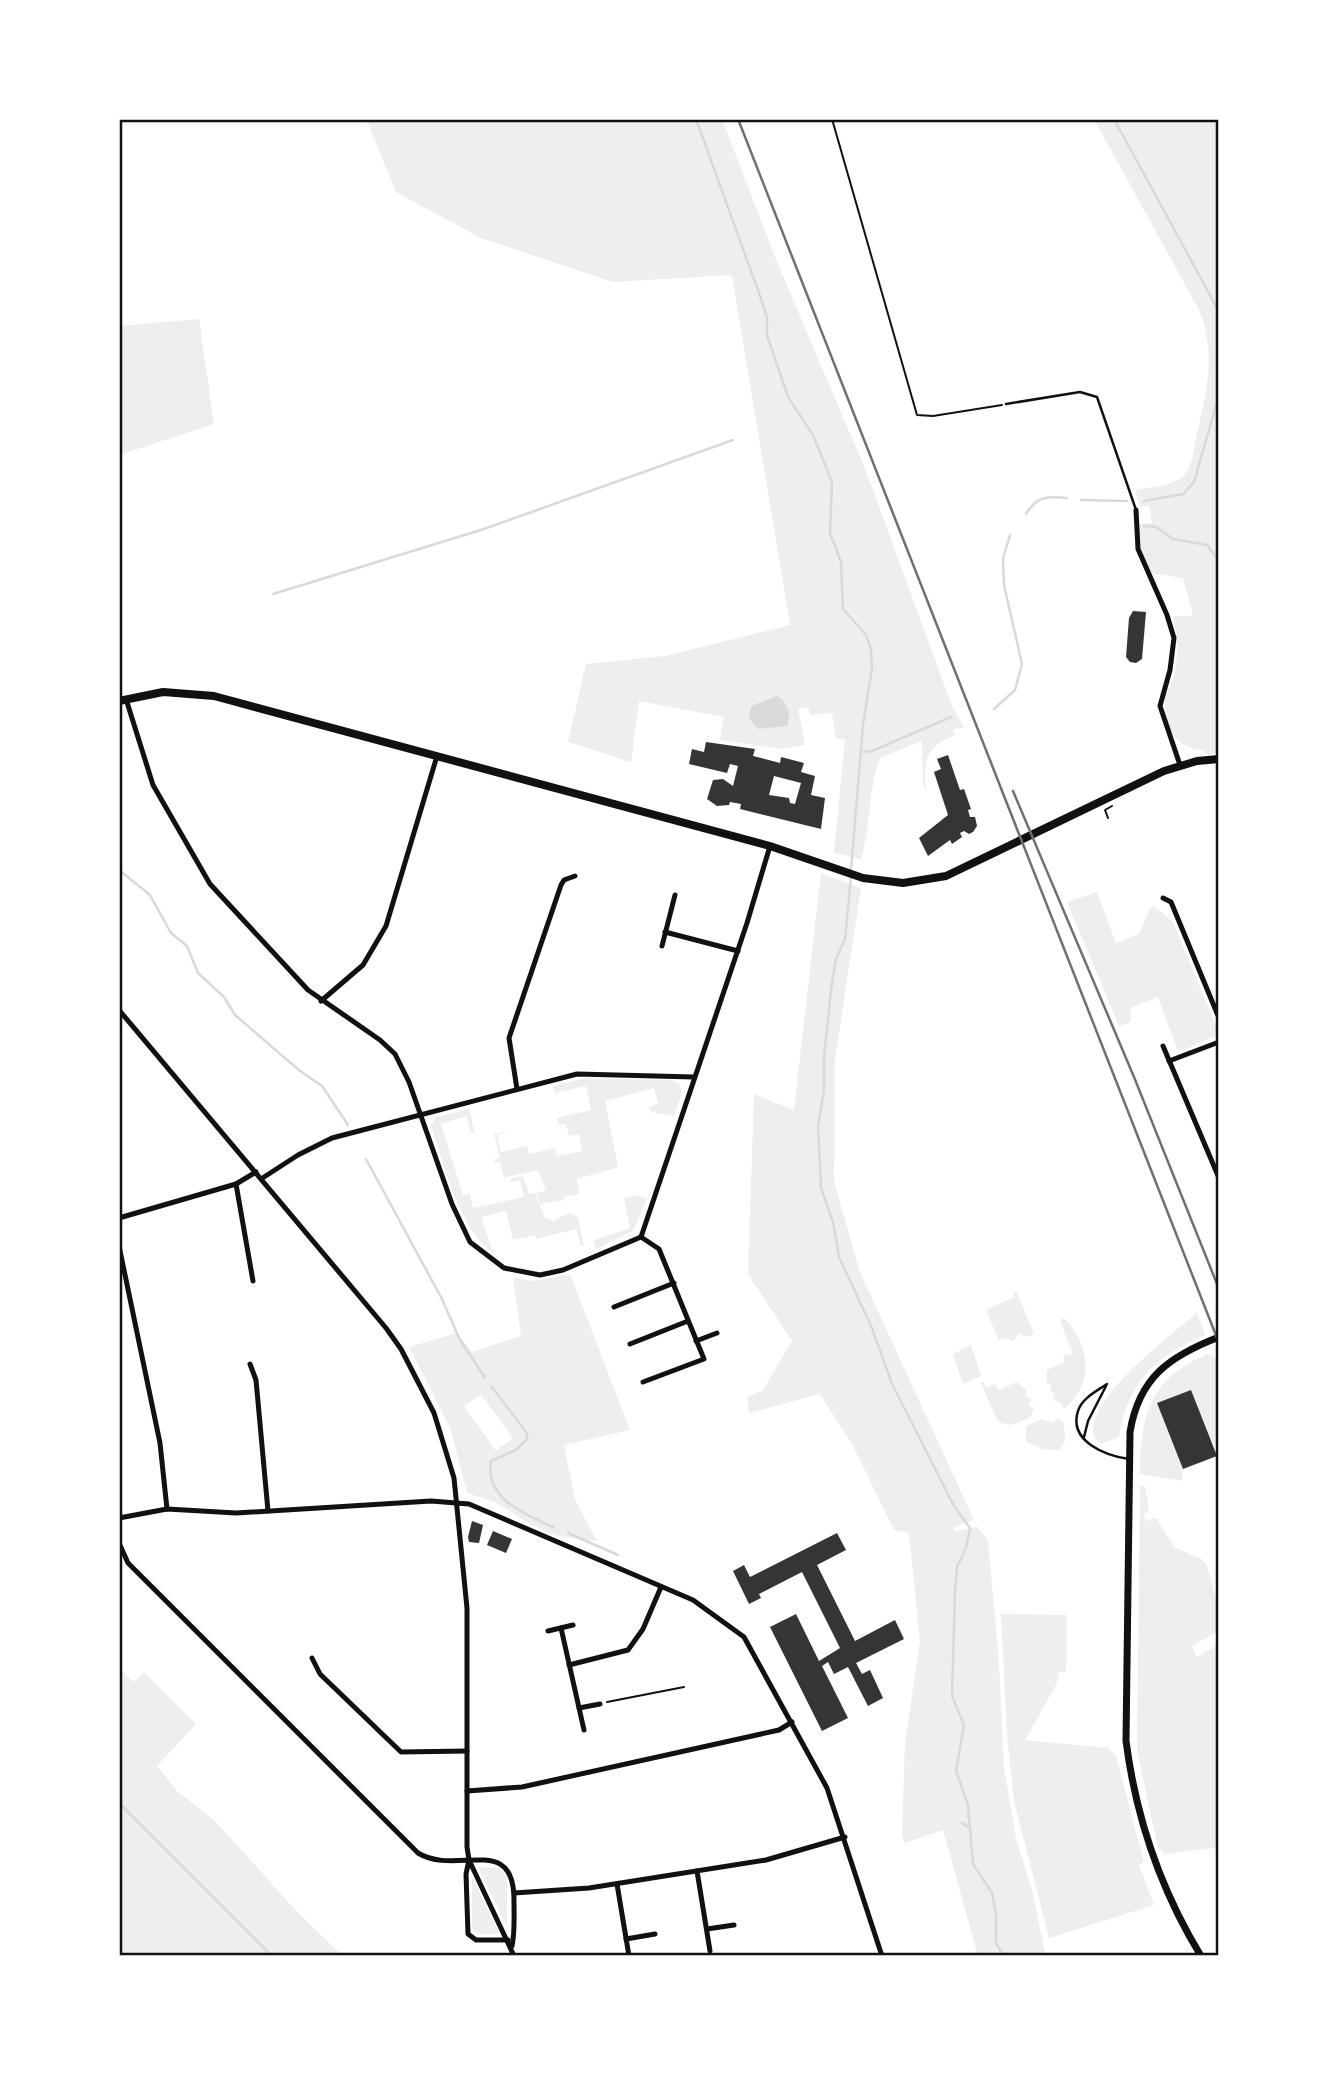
<svg xmlns="http://www.w3.org/2000/svg" width="1338" height="2075" font-family="'Roboto Condensed',sans-serif">
	<style>
		.green { fill: #eee; fill-rule: evenodd }
		.water { fill: #d9d9d9 }
		.lines { fill: none; stroke-linecap: round; stroke-linejoin: round }
		.stream { stroke: #d9d9d9; stroke-width: 2.5 }
		.building { fill: #353535; fill-rule: evenodd }
		.path { stroke: #111; stroke-width: 2 }
		.service { stroke: #111; stroke-width: 2.5 }
		.minor { stroke: #111; stroke-width: 5 }
		.tertiary { stroke: #111; stroke-width: 7 }
		.secondary { stroke: #111; stroke-width: 8 }
		.rail { stroke: #707070; stroke-width: 2.5 }
		.neatline { fill: none; stroke: #111; stroke-width: 2.5 }
	</style>
	<rect width="100%" height="100%" fill="#fff"/>
	<g class="green">
		<path d="M366,119H722L777,262L866,471L952,706L964,728L953,729L955,735C926,748 922,758 927,792L923,784L922,741L880,758C868,789 871,826 861,859L834,853L845,739H836L832,713L810,715L808,707L798,709L805,745L782,749L720,740L724,717L639,701L631,762L568,742L586,664L665,656L790,625L732,275L613,282L481,238L396,192Z"/>
		<path d="M1094,119H1219V753L1206,754L1205,750C1181,751 1161,728 1165,702C1166,692 1173,682 1175,671C1179,652 1177,634 1173,616H1193L1183,578L1149,573L1138,549V524L1152,523L1149,506H1140L1135,490C1149,487 1170,487 1182,477C1192,469 1194,450 1196,438C1206,396 1217,351 1199,310Z"/>
		<path d="M199,319L214,424L119,455V326Z"/>
		<path d="M821,873L861,888L835,1059L834,1181L859,1270L974,1520L954,1527L955,1531L977,1527L988,1540L999,1662L1004,1768L1016,1838L1033,1894L1046,1956H978L943,1830L905,1843L902,1836L905,1742L920,1642L909,1533L894,1530L853,1446L820,1394L749,1413L747,1397L763,1390L792,1341L748,1274L754,1094L794,1110Z"/>
		<path d="M1097,892L1116,943L1139,934L1151,907L1154,906L1173,922L1217,1028L1214,1037L1183,1050L1177,1049L1158,997L1130,1008L1131,1022L1119,1026L1067,902Z"/>
		<path d="M584,1078L672,1080L680,1085L682,1093L674,1116L651,1112L649,1107L658,1104L654,1088L605,1101L618,1167L577,1179L579,1194L564,1197V1200L540,1204L537,1193L546,1190L538,1170L504,1178L500,1162L494,1163L493,1160L500,1158L494,1134L508,1131L497,1135L501,1152L527,1146L529,1154L555,1148L557,1156L582,1151L579,1134L569,1136L566,1124L559,1125L557,1118L591,1110L586,1086L555,1093L556,1100L553,1086Z"/>
		<path d="M469,1109L475,1133H471L467,1116L441,1124L463,1195L470,1194L473,1208L524,1197L520,1180L511,1182L510,1179L523,1176L529,1194L535,1193L545,1218L553,1221L569,1213L578,1217L584,1245L581,1246L576,1229L536,1239L535,1235L513,1240L506,1211L481,1217L493,1253C458,1228 445,1165 431,1126L436,1117Z"/>
		<path d="M636,1195L647,1199L633,1231L596,1249L594,1240L630,1228L624,1198Z"/>
		<path d="M570,1274L630,1430L564,1445L575,1500L597,1541L557,1536L530,1524L495,1502L467,1493L451,1430L409,1347L457,1333L472,1352L521,1336L513,1278L535,1281ZM481,1395L513,1438L496,1451L464,1406Z"/>
		<path d="M1017,1292L1034,1334L1026,1337L1020,1333L1013,1341L1005,1338L999,1341L986,1310L1014,1297L1013,1294Z"/>
		<path d="M1197,1312L1205,1335C1155,1357 1128,1381 1119,1437L1100,1444C1066,1411 1175,1334 1197,1312Z"/>
		<path d="M1064,1318C1090,1344 1095,1385 1064,1409L1061,1403L1053,1400L1055,1394L1050,1391L1052,1385L1046,1382L1047,1370L1065,1362L1063,1356L1073,1354L1061,1324L1060,1320Z"/>
		<path d="M971,1345L981,1376L963,1384L953,1354Z"/>
		<path d="M1208,1354L1219,1361V1448L1210,1440L1191,1390L1157,1403L1183,1469L1182,1481L1140,1474C1140,1415 1150,1378 1208,1354Z"/>
		<path d="M983,1381L986,1388L995,1384L998,1390L1017,1382L1027,1391L1025,1396L1031,1399L1029,1406L1034,1408L1031,1417L1010,1425L998,1422L981,1383Z"/>
		<path d="M1058,1418L1064,1423L1065,1440L1059,1450L1043,1449L1026,1442V1426L1042,1419L1052,1423Z"/>
		<path d="M1140,1486H1145L1149,1510L1144,1514L1145,1521L1156,1518L1174,1547L1201,1559L1207,1566L1219,1609V1631L1192,1646L1197,1657L1219,1644V1847L1165,1854L1158,1848L1137,1751Z"/>
		<path d="M1001,1614L1067,1615L1066,1671L1059,1672L1056,1685L1025,1740L1108,1748L1116,1756L1144,1862L1139,1865L1154,1905L1049,1938L1014,1801L1007,1735Z"/>
		<path d="M119,1668L134,1682L144,1672L196,1724L157,1766L178,1792L216,1822L299,1914L343,1956H119Z"/>
		<path d="M478,1867L499,1868L507,1875V1927Z"/>
		<path d="M472,1877L500,1934H480L472,1928Z"/>
	</g>
	<path class="water" d="M777,696C787,701 792,715 787,726L758,729L749,718L751,706Z"/>
	<g class="lines">
		<g class="stream">
			<path d="M696,119L760,296L767,317V335L788,397L813,435L832,482L830,533L841,562L843,609L866,635L871,649L872,668L863,725L851,870"/>
			<path d="M1114,119L1217,308L1219,321"/>
			<path d="M1081,500L1127,501"/>
			<path d="M1144,501L1183,494L1194,482L1219,395"/>
			<path d="M1026,514C1037,496 1047,496 1067,498"/>
			<path d="M1144,526L1156,527L1173,539L1207,545L1219,561"/>
			<path d="M273,594L484,529L733,440"/>
			<path d="M994,709L1015,690L1022,664L1004,585L1003,558L1010,535"/>
			<path d="M861,752L872,751L951,717"/>
			<path d="M119,870L150,895L171,933L187,946L198,973L224,997L235,1015L300,1071L322,1086L348,1125"/>
			<path d="M851,877L845,939L836,959L831,990L824,1057V1090L818,1126L821,1188L833,1222L839,1257L872,1328L892,1384L954,1506L970,1528L966,1548L957,1567L955,1590L952,1696L964,1725L956,1771L968,1805L973,1864L992,1893L996,1915V1942L1003,1956"/>
			<path d="M366,1159L442,1299L459,1338L485,1378"/>
			<path d="M491,1386L527,1433V1439L516,1450L491,1461C485,1500 525,1514 553,1527"/>
			<path d="M568,1533L618,1555"/>
			<path d="M119,1803L272,1956"/>
			<path d="M962,1823L971,1829"/>
		</g>
	</g>
	<g class="building">
		<path d="M1133,611L1146,612L1142,659L1136,663L1130,662L1126,657L1129,618Z"/>
		<path d="M706,742L755,749L753,756L780,763L781,757L804,763L801,772L815,776L811,795L825,798L821,829L740,809L741,804L730,802L729,805L717,806L707,799L713,780L723,779L733,786L738,766L730,764L727,773L689,764L692,749L704,752ZM774,776L801,783L795,804L790,803L789,798L769,795Z"/>
		<path d="M948,755L960,790L964,789L971,809L968,810L970,817H975L977,826L973,832L969,834L964,831L960,833L962,837L952,844L950,840L928,856L919,838L948,815L934,772L941,769L937,759Z"/>
		<path d="M1191,1390L1217,1456L1183,1469L1157,1403Z"/>
		<path d="M472,1521L483,1525L479,1543L469,1542L468,1537Z"/>
		<path d="M493,1531L512,1539L506,1553L487,1545Z"/>
		<path d="M837,1533L846,1550L817,1565L855,1641L895,1620L904,1639L856,1663L862,1674L870,1670L883,1698L868,1706L848,1667L834,1674L828,1662L822,1666L848,1718L822,1731L770,1627L796,1614L819,1661L840,1648L802,1572L759,1594L761,1598L749,1604L733,1571L744,1565L750,1577Z"/>
	</g>
	<g class="lines">
		<g class="path">
			<path d="M832,119L917,415L933,416L1002,405"/>
			<path d="M1108,818L1105,810L1112,806"/>
			<path d="M607,1702L684,1687"/>
		</g>
		<g class="service">
			<path d="M1006,404L1080,392L1097,397L1136,510"/>
			<path d="M1107,1384C1097,1391 1082,1398 1078,1411C1068,1442 1107,1456 1129,1459"/>
			<path d="M1084,1437L1088,1421L1106,1386"/>
		</g>
		<g class="minor">
			<path d="M1136,510L1138,549L1167,615L1174,638L1170,670L1160,706L1180,765"/>
			<path d="M126,699L153,785L210,884L308,990L380,1040L395,1054L409,1082L452,1204L470,1242L504,1268L540,1275L563,1270L641,1237L747,923L770,846"/>
			<path d="M1163,898L1171,902L1219,1018"/>
			<path d="M665,932L738,951"/>
			<path d="M662,946L675,895"/>
			<path d="M321,1001L363,965L386,926L437,756"/>
			<path d="M119,1010L386,1328L401,1349L434,1413L454,1478L467,1608V1847L469,1860L514,1956"/>
			<path d="M1163,1046L1219,1178"/>
			<path d="M1169,1061L1219,1042"/>
			<path d="M517,1089L509,1038L561,885L564,880L575,876"/>
			<path d="M261,1179L298,1155L332,1138L577,1074L694,1077"/>
			<path d="M236,1184L253,1281"/>
			<path d="M119,1218L236,1184L256,1172"/>
			<path d="M641,1237L659,1249L704,1359L643,1382"/>
			<path d="M119,1246L160,1443L167,1509"/>
			<path d="M614,1307L674,1283"/>
			<path d="M696,1341L717,1333"/>
			<path d="M630,1344L688,1321"/>
			<path d="M250,1364L256,1380L268,1511"/>
			<path d="M119,1518L167,1509L236,1513L431,1501L469,1504L693,1600L744,1637L827,1788L882,1956"/>
			<path d="M119,1543L128,1563L418,1853C457,1877 515,1831 514,1902C514,1917 515,1932 512,1946"/>
			<path d="M561,1628L584,1730"/>
			<path d="M548,1631L573,1625"/>
			<path d="M312,1658L320,1674L401,1752L467,1751"/>
			<path d="M569,1665L628,1650L643,1629L661,1587"/>
			<path d="M579,1708L600,1704"/>
			<path d="M467,1791L522,1787L779,1730L792,1722"/>
			<path d="M469,1860L466,1874L468,1934L476,1940H508"/>
			<path d="M697,1871L710,1951"/>
			<path d="M617,1884L629,1956"/>
			<path d="M514,1893L589,1888L766,1860L845,1837"/>
			<path d="M707,1929L734,1925"/>
			<path d="M626,1939L655,1934"/>
		</g>
		<path class="tertiary" d="M1201,1956C1160,1889 1136,1818 1126,1741L1130,1432C1139,1377 1170,1356 1219,1337"/>
		<path class="secondary" d="M119,701L163,692L214,696L770,846L863,878L903,883L946,876L1164,771L1197,761L1219,759"/>
		<g class="rail">
			<path d="M738,119L1219,1343"/>
			<path d="M1013,791L1134,1077L1219,1289"/>
		</g>
	</g>
	<rect width="1338" height="2075" fill="none" stroke="#ffffff" stroke-width="242"/>
	<rect x="121" y="121" width="1096" height="1833" class="neatline"/>
</svg>
